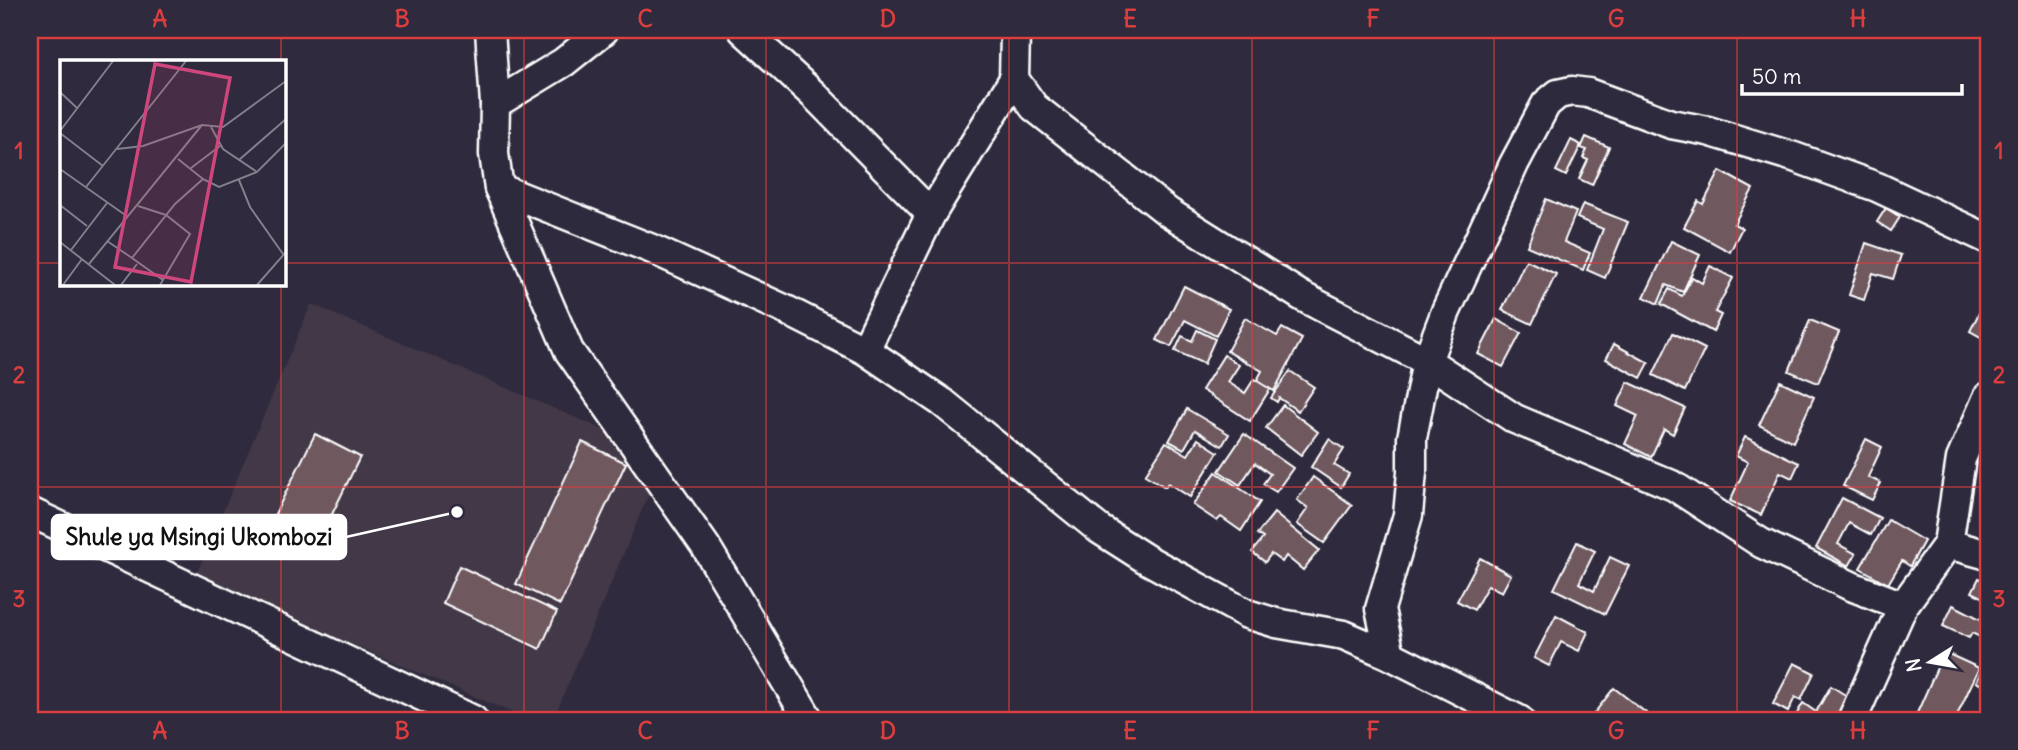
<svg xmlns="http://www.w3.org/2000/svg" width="2018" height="750" font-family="Delius,sans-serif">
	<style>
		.built { fill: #423847 }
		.building { fill: #6f585f; stroke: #fff; stroke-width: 2 }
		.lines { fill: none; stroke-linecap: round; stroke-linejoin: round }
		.minor-casing { stroke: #fff; stroke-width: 33 }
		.minor { stroke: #2f2a3d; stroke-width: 28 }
		.grid { fill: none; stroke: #da3e3e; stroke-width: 2; stroke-opacity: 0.55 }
		.inset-road { fill: none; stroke: #827f8b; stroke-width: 2 }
		.view { fill: #ce467c; fill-opacity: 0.15; stroke: #ce467c; stroke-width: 3.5 }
		.inset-edge { fill: none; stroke: #fff; stroke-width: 3.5 }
		.leader { fill: none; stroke: #fff; stroke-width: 2.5 }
		.callout-dot { fill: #fff; stroke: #2f2a3d; stroke-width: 2.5 }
		.callout { fill: #fff; stroke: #fff; stroke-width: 2.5 }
		.callout-label { font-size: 23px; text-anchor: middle; font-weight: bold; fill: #111 }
		.neatline { fill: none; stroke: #da3e3e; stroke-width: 2.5 }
		.grid-label { font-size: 23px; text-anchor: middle; font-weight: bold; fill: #da3e3e }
	</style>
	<rect width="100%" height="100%" fill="#2f2a3d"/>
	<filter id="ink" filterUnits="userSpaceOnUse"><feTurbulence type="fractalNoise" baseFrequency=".0143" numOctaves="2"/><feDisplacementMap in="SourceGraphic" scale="14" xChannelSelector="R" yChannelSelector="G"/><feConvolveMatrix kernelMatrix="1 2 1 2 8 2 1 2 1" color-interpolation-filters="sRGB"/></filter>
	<g filter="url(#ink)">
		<path class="built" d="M311,304L665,456L553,720H529L195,577Z"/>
		<g class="building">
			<path d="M1586,137L1609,147L1592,185L1579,179L1588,160L1583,158L1587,150L1581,148Z"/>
			<path d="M1571,140L1581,145L1566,176L1556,171Z"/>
			<path d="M1720,171L1753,189L1734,224L1742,228L1730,252L1684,227L1698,201L1703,204Z"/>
			<path d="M1546,199L1576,212L1564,242L1590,253L1583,270L1527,246Z"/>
			<path d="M1583,204L1628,222L1605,278L1587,270L1603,229L1577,218Z"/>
			<path d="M1886,208L1900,217L1891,231L1877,222Z"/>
			<path d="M1671,241L1700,255L1683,292L1666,285L1658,304L1644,297Z"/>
			<path d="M1866,243L1901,255L1893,279L1873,273L1864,300L1849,295Z"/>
			<path d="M1526,260L1556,274L1532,324L1502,310Z"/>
			<path d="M1710,266L1733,278L1715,312L1721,315L1713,332L1661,304L1669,289L1682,296L1692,277L1702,283Z"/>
			<path d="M1184,286L1229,309L1216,336L1185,320L1171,347L1157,340Z"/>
			<path d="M1988,295V341L1970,331Z"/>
			<path d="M1245,318L1277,336L1282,328L1302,339L1274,391L1256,382L1262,371L1227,351Z"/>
			<path d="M1496,319L1521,333L1503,367L1478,354Z"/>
			<path d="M1810,320L1839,332L1818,383L1789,371Z"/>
			<path d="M1197,330L1215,339L1204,364L1175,351L1182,336L1192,341Z"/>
			<path d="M1673,333L1705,349L1685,391L1653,375Z"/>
			<path d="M1614,344L1649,363L1641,378L1606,359Z"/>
			<path d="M1224,355L1239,365L1228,382L1245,393L1254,379L1270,389L1250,421L1202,390Z"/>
			<path d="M1290,371L1314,387L1298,411L1279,398L1277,402L1271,398Z"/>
			<path d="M1780,381L1814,397L1793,442L1759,425Z"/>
			<path d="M1628,382L1685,408L1673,434L1664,429L1651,457L1625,444L1638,416L1617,406Z"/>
			<path d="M1283,405L1318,432L1301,455L1266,428Z"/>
			<path d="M1187,409L1229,434L1222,446L1195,430L1184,449L1169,441Z"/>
			<path d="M315,434L360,457L316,547L270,524Z"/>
			<path d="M1244,434L1293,468L1276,492L1263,484L1270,474L1255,463L1240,485L1219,471Z"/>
			<path d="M1745,437L1799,463L1792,478L1780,472L1761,515L1730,501L1748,462L1736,456Z"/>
			<path d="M1198,439L1218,452L1190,497L1168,483L1165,487L1145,475L1166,442L1188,455Z"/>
			<path d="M1329,439L1344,449L1334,465L1349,474L1341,487L1311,467Z"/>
			<path d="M1866,439L1882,447L1868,477L1881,483L1872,500L1843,486Z"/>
			<path d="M582,442L626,463L560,605L516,584Z"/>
			<path d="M1216,472L1260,502L1241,531L1221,517L1217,521L1193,505Z"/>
			<path d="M1313,477L1352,505L1324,543L1297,524L1308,508L1297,500Z"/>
			<path d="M1842,498L1880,518L1871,535L1849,523L1838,544L1856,554L1849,566L1816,548Z"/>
			<path d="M1274,513L1319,550L1303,570L1286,556L1282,562L1271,554L1265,562L1252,552L1263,538L1257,534Z"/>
			<path d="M1888,520L1924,541L1910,566L1902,561L1888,584L1860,568Z"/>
			<path d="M1577,542L1595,551L1579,583L1594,591L1610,557L1629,566L1605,614L1554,589Z"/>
			<path d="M1480,558L1511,575L1502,592L1488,585L1474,610L1457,601Z"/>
			<path d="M459,566L557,612L540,649L443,603Z"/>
			<path d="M1979,578L1988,583V600L1972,592Z"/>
			<path d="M1953,605L1982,620L1988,608V641L1972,633L1969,638L1943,626Z"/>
			<path d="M1556,615L1588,632L1579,651L1561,642L1549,666L1534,658Z"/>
			<path d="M1944,652L1979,668L1955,720H1933L1917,713Z"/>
			<path d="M1794,663L1814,673L1801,700L1795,697L1788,712L1773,704Z"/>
			<path d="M1984,666L1988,668V688L1976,682Z"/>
			<path d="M1831,686L1850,698L1837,720H1801L1795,717L1803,703L1816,712Z"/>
			<path d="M1614,688L1650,716L1647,720H1589Z"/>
		</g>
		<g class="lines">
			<defs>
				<g id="minor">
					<path d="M490,30L495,104L494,154L499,188L569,351L706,547L809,720"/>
					<path d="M743,30L815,96L931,214"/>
					<path d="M1017,30L1015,34L1014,79L1034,107L1168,212L1303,297L1427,361L1515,419L1674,486L1761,543L1851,586L1903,606L1948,544L1961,459L1988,397"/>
					<path d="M495,104L564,62L604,30"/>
					<path d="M499,188L652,249L786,310L865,350L942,402L1099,529L1146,559L1247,614L1276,623L1344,635L1390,655L1519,720"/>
					<path d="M865,350L931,214L1014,79"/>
					<path d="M30,512L473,720"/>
					<path d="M1948,544L1988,555"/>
					<path d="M1390,655L1380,609L1408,515L1412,472V438L1427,361L1446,311L1514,164L1546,104L1558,94L1572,91L1588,93L1671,124L1708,131L1794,157L1877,187L1988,239"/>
					<path d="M1852,720L1903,606"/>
				</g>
			</defs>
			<use href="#minor" class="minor-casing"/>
			<use href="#minor" class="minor"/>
		</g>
	</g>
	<path class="grid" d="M281,30V61M524,30V720M766,30V720M1009,30V720M1252,30V720M1494,30V720M1737,30V720M30,263H61M284,263H1988M281,284V720M30,487H1988"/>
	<g transform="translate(60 60)">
		<rect width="226" height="226" fill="#2f2a3d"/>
		<path class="inset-road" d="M0,32L17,48M151,67L163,89L197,112M0,71L53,1M0,73L43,106M57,89L83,86L142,65L163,67L226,21M118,99L143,119M179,100L226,59M131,108L160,86M0,109L68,157M179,120L190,147L223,194M26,127L126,1M0,145L27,166M78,146L106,155L130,174L100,225M47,181L72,198M0,182L55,225M11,190L47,143M29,204L142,65M103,220L72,198L115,144L143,119L159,127L197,112L226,83M3,225L22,199M61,225L77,204M197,225L226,192"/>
		<path class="view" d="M95,4L170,18L131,222L55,207Z"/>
		<rect width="226" height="226" class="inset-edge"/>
	</g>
	<path class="leader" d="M457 512L346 537"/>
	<circle class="callout-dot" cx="457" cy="512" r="7"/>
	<rect class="callout" x="52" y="515" width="294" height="44" rx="7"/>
	<g class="callout-label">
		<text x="199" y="545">Shule ya Msingi Ukombozi</text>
	</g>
	<rect width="2018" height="750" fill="none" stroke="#2f2a3d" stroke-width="77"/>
	<g transform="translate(1930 662) rotate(259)" stroke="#2f2a3d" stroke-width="5" paint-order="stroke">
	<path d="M0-5L12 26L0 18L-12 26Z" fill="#ffffff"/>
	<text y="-10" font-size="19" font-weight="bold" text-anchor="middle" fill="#ffffff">N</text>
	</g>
	<path d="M1742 84v10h220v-10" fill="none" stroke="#ffffff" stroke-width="3.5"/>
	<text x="1752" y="84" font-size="21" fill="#ffffff" stroke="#2f2a3d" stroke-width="5" paint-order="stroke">50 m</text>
	<rect x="38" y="38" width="1942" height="674" class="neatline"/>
	<g class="grid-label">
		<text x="160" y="27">A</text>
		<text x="402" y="27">B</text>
		<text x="645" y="27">C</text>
		<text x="888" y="27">D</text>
		<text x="1130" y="27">E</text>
		<text x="1373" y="27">F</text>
		<text x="1616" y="27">G</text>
		<text x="1858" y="27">H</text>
		<text x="19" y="159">1</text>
		<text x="1999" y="159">1</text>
		<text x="19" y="383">2</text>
		<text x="1999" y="383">2</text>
		<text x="19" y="607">3</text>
		<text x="1999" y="607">3</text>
		<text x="160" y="739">A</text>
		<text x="402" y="739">B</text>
		<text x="645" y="739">C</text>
		<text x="888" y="739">D</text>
		<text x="1130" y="739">E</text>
		<text x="1373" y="739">F</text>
		<text x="1616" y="739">G</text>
		<text x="1858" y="739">H</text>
	</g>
</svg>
